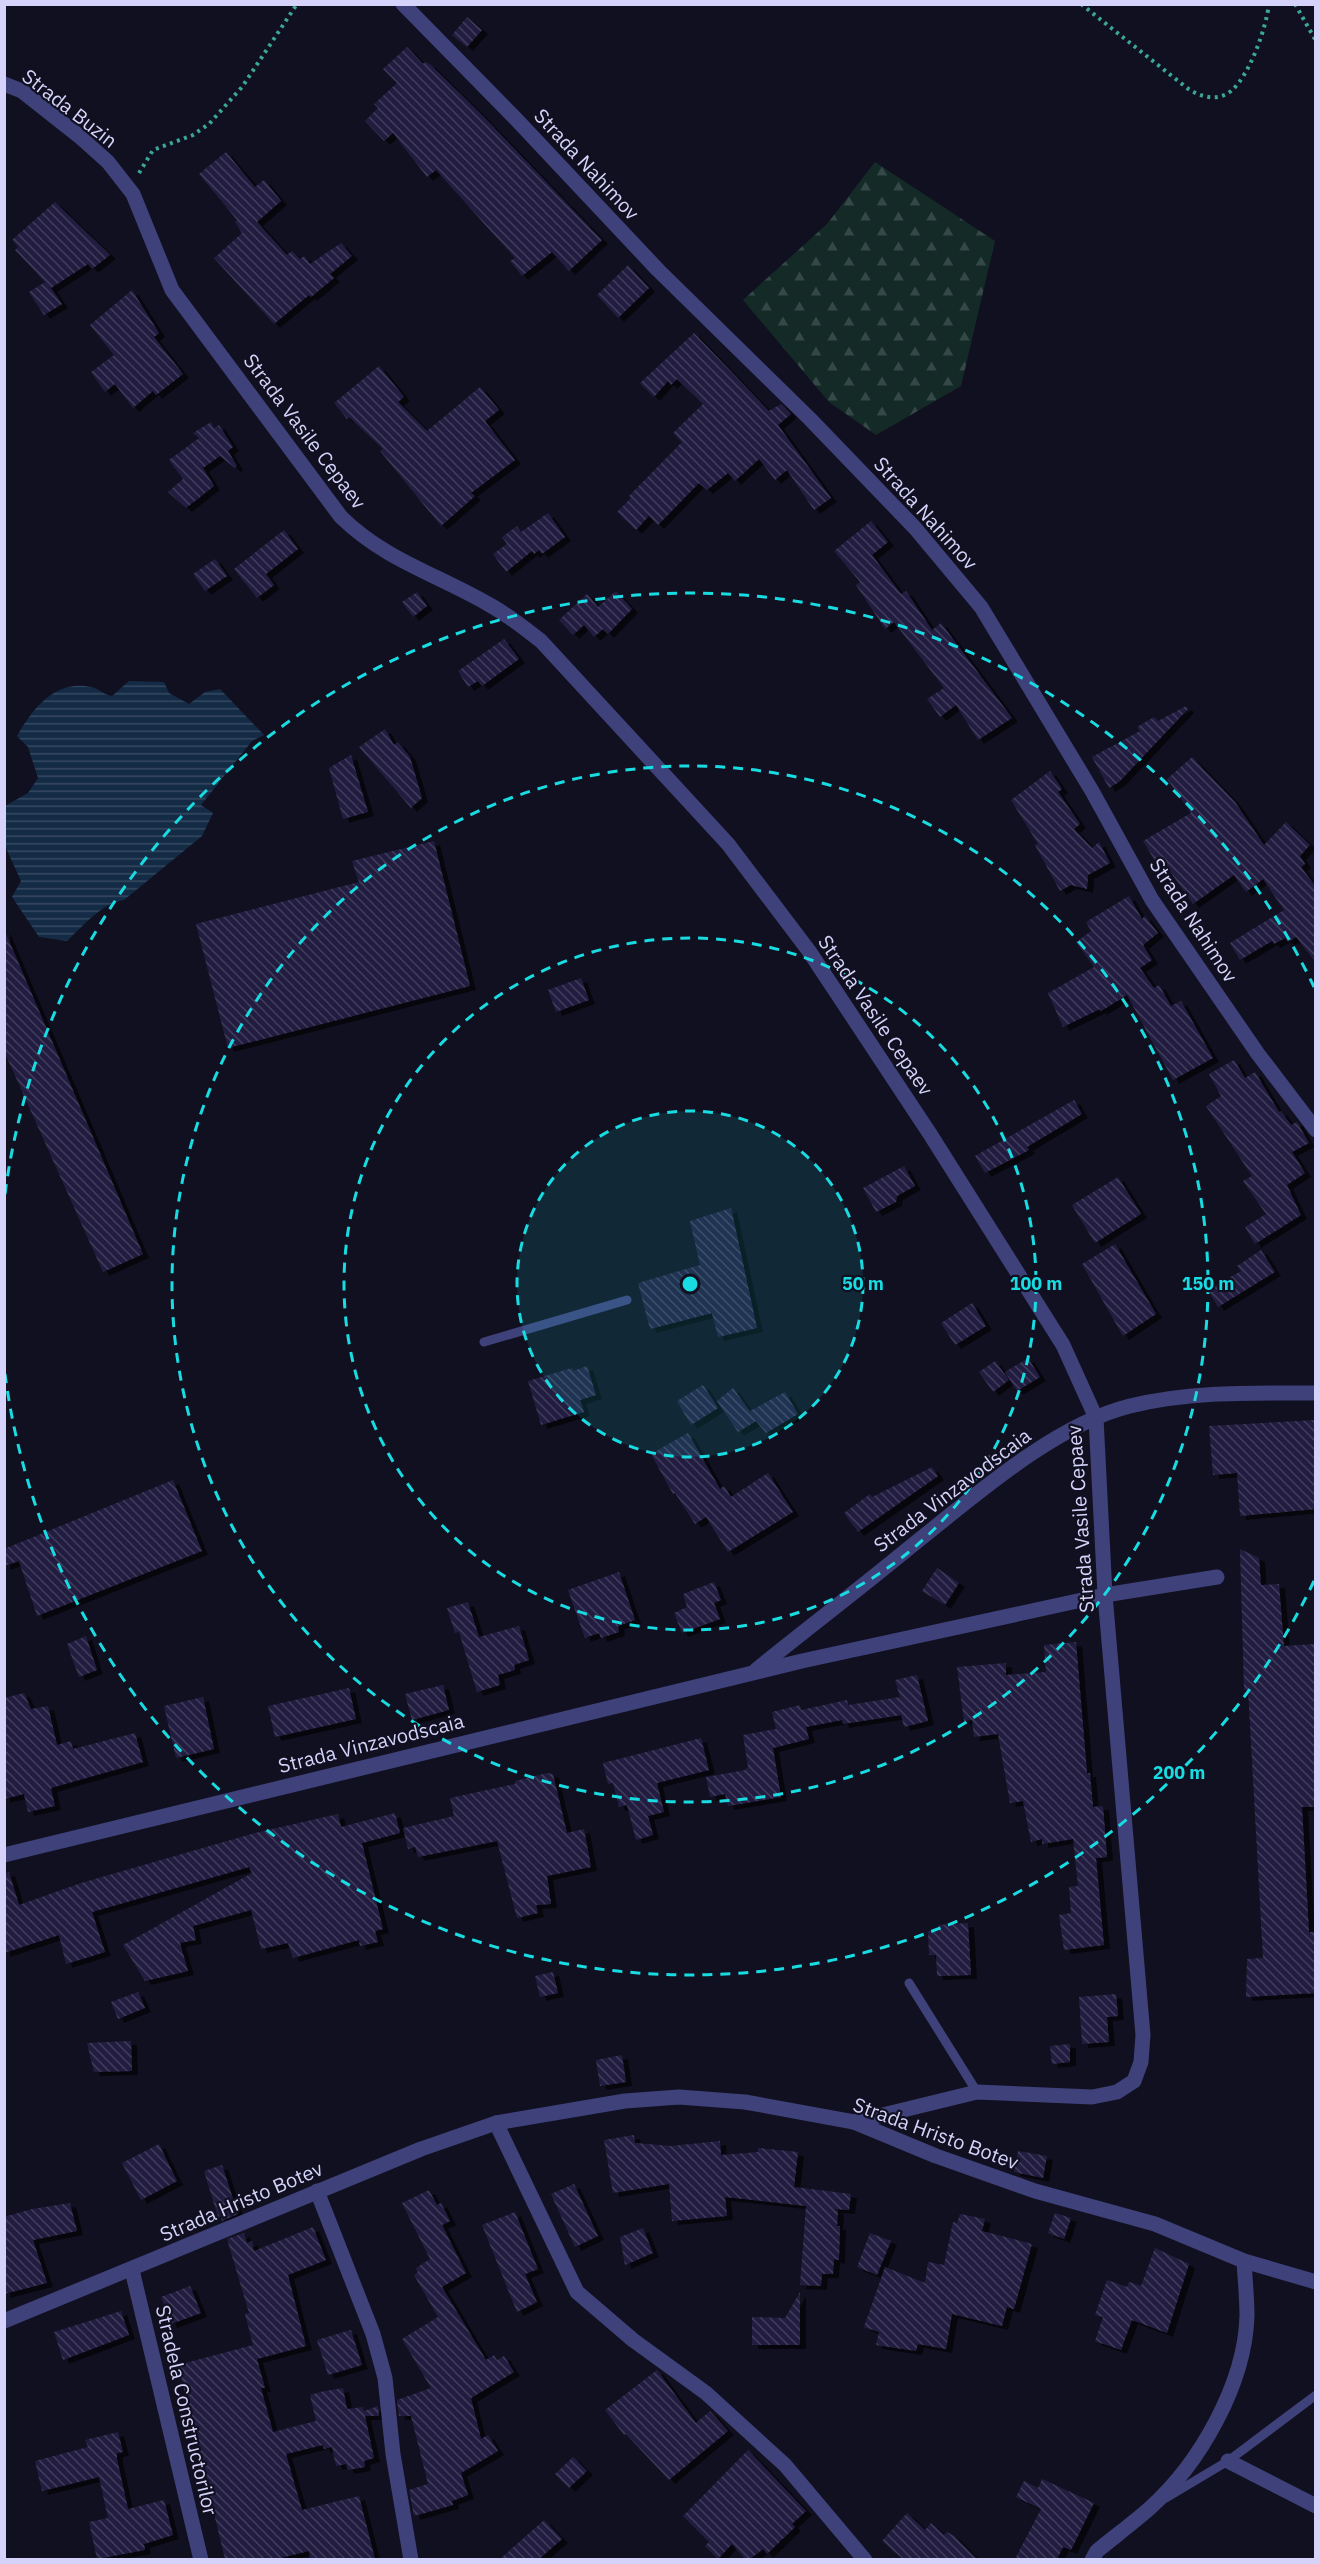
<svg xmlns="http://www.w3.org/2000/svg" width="1320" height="2564" font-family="'IBM Plex Sans',sans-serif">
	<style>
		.forest { fill: url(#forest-firs) }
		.water { fill: url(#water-rules) }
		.building { fill: url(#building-back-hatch); filter: url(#shadow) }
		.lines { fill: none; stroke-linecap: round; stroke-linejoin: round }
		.path { stroke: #3ba799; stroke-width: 4; stroke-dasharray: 3 4.5; stroke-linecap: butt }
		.lane { stroke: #3f417b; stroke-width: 9 }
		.street { stroke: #3f417b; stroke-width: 15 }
		.ring { fill: none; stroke: #18dce2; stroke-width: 3; stroke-dasharray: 10 8 }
		.labels { text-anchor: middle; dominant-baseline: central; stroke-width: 4.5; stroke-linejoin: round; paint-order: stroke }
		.street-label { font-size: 20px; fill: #d5d3fa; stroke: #111020 }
		.centre { fill: #18dce2; stroke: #111020; stroke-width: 3 }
		.ring-label { font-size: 18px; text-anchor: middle; font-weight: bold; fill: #18dce2; stroke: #111020; stroke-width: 4.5; stroke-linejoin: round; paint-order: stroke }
	</style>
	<defs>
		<pattern id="forest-firs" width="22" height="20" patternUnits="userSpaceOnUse" patternTransform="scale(1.5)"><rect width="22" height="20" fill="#132a27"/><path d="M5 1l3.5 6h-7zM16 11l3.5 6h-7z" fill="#344847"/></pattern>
		<pattern id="water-rules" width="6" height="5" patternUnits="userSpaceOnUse" patternTransform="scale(1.5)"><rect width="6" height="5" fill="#142b45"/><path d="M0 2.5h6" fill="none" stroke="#354961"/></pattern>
		<pattern id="building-back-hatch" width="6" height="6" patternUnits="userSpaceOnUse" patternTransform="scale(1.5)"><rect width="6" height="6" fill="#221e3f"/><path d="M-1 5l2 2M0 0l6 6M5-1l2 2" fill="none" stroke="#413e5c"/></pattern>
		<filter id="shadow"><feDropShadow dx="6" dy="4" stdDeviation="0" flood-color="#0009"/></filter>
	</defs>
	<rect width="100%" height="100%" fill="#111020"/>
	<path class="forest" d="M875,162L995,241L961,386L876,435L829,402L743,300L827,224Z"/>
	<path class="water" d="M129,681L164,682L169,693L189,704L205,692L220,689L264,735L252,741L201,805L213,813L202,836L124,900C101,904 84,925 67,941L39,937L12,897L21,881L5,846V806L28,793L38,778L28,747L17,736C33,708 55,679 91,687C98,688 104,695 112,696Z"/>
	<g class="building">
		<path d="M467,17L482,30L467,47L452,35Z"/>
		<path d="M407,47L423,64L425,62L430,64L484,117L602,240L569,271L552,252L522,276L510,261L515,258L436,170L427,177L393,133L384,141L365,121L378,108L374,104L397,83L383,69Z"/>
		<path d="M226,152L255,187L264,180L281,201L257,222L287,255L292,251L300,259L304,256L310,264L341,243L352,256L330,274L334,278L311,297L309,295L274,324L214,258L242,233L235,222L237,220L199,174Z"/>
		<path d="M55,202L110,255L92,269L88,264L51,288L62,304L44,315L29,292L45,282L15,250L18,247L12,240Z"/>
		<path d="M628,265L649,288L618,318L597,295Z"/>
		<path d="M132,290L159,333L154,337L183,374L156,395L153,391L133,408L115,384L105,392L91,372L114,355L90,325Z"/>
		<path d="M694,333L769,411L781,404L791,414L778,425L831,498L814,510L787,470L775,480L759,459L735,481L728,473L707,490L699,483L658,525L649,516L636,530L617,512L631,498L629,496L682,442L673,433L703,404L677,379L671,385L668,381L654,397L640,383Z"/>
		<path d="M379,366L404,397L398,402L427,431L480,387L499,410L485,421L515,460L471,493L475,496L441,526L380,451L383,449L349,417L347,419L334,403Z"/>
		<path d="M211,422L214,428L219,425L233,447L228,451L237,466L235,468L220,456L203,468L214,486L186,508L168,492L183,479L169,460L199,438L193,433Z"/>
		<path d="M548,513L565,537L542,554L539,550L534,554L532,551L506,572L493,554L507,544L502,537L517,526L521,532Z"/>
		<path d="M871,521L888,542L872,555L901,594L906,591L932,630L941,623L1012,718L978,740L956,705L940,717L927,699L944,688L894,622L885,629L856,585L860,582L834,551Z"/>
		<path d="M284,530L298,549L266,574L274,585L257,598L234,569Z"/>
		<path d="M215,559L227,576L205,591L193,574Z"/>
		<path d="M616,591L632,609L608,634L603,629L594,637L584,625L573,635L559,620L587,594L598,607Z"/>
		<path d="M417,592L427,606L413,617L402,602Z"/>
		<path d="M504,639L519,659L482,686L478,681L468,687L458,671Z"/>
		<path d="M1186,706L1188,709L1119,782L1109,788L1092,757L1140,731L1137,727L1154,717L1158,721Z"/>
		<path d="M385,729L394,745L398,742L410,757L422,798L411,808L359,747Z"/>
		<path d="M351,755L368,812L343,819L329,768Z"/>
		<path d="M1192,757L1235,802L1264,845L1286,822L1310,845L1300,856L1305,864L1301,867L1316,887V963L1296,937L1288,942L1285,938L1274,944L1272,941L1240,960L1230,943L1284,910L1263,879L1246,892L1234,875L1193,904L1164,863L1158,866L1143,841L1191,813L1167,779Z"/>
		<path d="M1050,771L1062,789L1058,792L1080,824L1074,829L1092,848L1099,842L1110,863L1088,875L1087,889L1071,885L1060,891L1035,845L1038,844L1011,800Z"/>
		<path d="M434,841L470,986L228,1048L196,924L359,882L352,861Z"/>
		<path d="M1129,896L1142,919L1145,916L1158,933L1143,945L1152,960L1140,968L1154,988L1159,985L1171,1006L1181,1001L1213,1058L1173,1080L1127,995L1101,1011L1100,1009L1063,1027L1048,993L1094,967L1076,942L1091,931L1086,922Z"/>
		<path d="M4,929L143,1254L103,1272L4,1051Z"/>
		<path d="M581,978L589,1000L556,1012L548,990Z"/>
		<path d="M1234,1060L1245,1078L1255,1072L1279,1112L1281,1111L1291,1125L1297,1122L1309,1143L1292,1152L1305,1173L1287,1185L1301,1215L1255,1244L1245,1227L1266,1214L1243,1181L1252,1176L1206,1106L1221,1096L1209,1074Z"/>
		<path d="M1074,1100L1082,1114L1027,1147L1029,1150L985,1173L975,1156Z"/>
		<path d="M904,1166L915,1186L897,1196L896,1202L876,1212L863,1188Z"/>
		<path d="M1118,1177L1141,1214L1095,1243L1072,1205Z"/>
		<path d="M731,1208L757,1328L718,1337L712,1313L650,1329L638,1283L700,1265L690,1221Z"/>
		<path d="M1115,1244L1156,1314L1123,1336L1082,1264Z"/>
		<path d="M1261,1250L1275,1272L1218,1307L1208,1290L1241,1271L1237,1266Z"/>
		<path d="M972,1303L986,1326L955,1345L941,1323Z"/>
		<path d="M1028,1358L1040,1377L1017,1391L1005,1372Z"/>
		<path d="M995,1361L1009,1380L993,1392L979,1372Z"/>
		<path d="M587,1366L596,1395L580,1400L584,1412L541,1425L528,1381L572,1368L573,1371Z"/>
		<path d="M703,1385L718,1408L691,1425L677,1401Z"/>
		<path d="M733,1388L756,1420L750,1411L785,1392L798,1414L766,1433L756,1421L738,1432L717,1401Z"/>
		<path d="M1316,1420V1509L1240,1516L1237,1473L1213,1475L1209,1426Z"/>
		<path d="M688,1433L720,1489L724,1486L731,1497L768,1473L793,1512L728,1552L706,1517L695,1524L675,1493L673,1494L651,1454Z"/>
		<path d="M932,1467L938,1476L858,1532L844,1513L870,1494L872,1497Z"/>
		<path d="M173,1480L202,1551L37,1616L19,1561L4,1566V1549Z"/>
		<path d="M1240,1549L1259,1558L1261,1585L1279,1584L1284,1646L1316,1644V1807H1302L1309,1932H1316V1993L1246,1997L1247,1959L1263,1958L1248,1690H1244Z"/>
		<path d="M937,1568L959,1583L945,1605L922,1591Z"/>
		<path d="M619,1572L635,1620L618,1626L619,1632L601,1638L599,1633L585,1638L568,1590Z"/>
		<path d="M714,1582L721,1600L714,1603L720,1619L682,1633L674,1613L687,1607L683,1594Z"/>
		<path d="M468,1602L479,1637L519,1626L529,1660L514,1665L515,1670L498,1675L500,1685L477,1692L459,1632L455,1633L447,1608Z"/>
		<path d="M86,1636L97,1670L79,1677L67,1644Z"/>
		<path d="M1076,1642L1087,1773H1090L1093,1807L1103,1806L1107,1857L1096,1858L1104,1945L1064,1950L1059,1915L1071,1913L1069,1887L1078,1886L1073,1839L1042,1844V1839L1031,1842L1023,1801L1010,1803L998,1734L974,1737L972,1720L964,1721L957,1667L1006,1663V1675L1046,1672L1044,1645Z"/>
		<path d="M917,1675L928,1721L904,1727L901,1715L843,1724L842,1720L806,1727L809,1739L773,1748L781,1797L728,1806L725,1794L710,1797L706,1777L745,1770L748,1767L743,1735L776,1729L772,1712L800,1705L801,1710L847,1700L848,1705L900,1697L895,1680Z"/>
		<path d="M443,1685L449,1710L412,1720L405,1694Z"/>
		<path d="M349,1688L356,1719L275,1737L268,1706Z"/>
		<path d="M24,1693L31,1709L48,1706L57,1745L71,1741L73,1749L135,1733L143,1762L51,1788L55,1806L28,1812L24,1794L4,1799V1698Z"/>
		<path d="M203,1697L214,1749L176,1758L164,1706Z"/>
		<path d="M701,1738L709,1770L657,1783L664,1812L648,1816L653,1835L636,1840L627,1805L619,1807L613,1783L608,1784L603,1763Z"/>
		<path d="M547,1773L553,1774L567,1833L584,1829L591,1867L547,1876L551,1904L536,1905L538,1913L517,1918L497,1841L418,1857L415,1847L408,1849L403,1828L454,1816L450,1798L515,1784V1781Z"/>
		<path d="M395,1813L400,1833L362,1843L383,1929L375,1931L378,1942L360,1946L359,1940L293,1958L288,1943L261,1949L251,1910L193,1926L196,1940L180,1943L188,1971L145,1981L123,1945L252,1873L249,1867L92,1912L105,1952L66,1964L59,1935L4,1953V1873L9,1872L19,1905L81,1883L255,1833L338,1814L341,1827Z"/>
		<path d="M968,1923L971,1975L937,1976L936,1955H929L928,1931H939L938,1925Z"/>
		<path d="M553,1972L558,1993L540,1997L535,1976Z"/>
		<path d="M138,1992L145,2008L118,2019L111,2002Z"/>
		<path d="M1116,1994L1118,2016L1107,2017L1109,2042L1082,2044L1079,1997Z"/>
		<path d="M131,2041L132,2071L94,2072L87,2043Z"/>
		<path d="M1070,2044V2062L1052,2064L1050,2046Z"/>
		<path d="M622,2055L626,2082L600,2086L596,2060Z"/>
		<path d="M634,2135L635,2143L671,2146L720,2141L721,2155L758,2152V2148L798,2152L794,2187L851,2194L849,2210L834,2209L838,2211L837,2226H840L839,2260L834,2259L833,2274H822L821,2286L800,2285L806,2206L725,2197L727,2216L672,2221L669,2184L613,2193L604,2140Z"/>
		<path d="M159,2144L177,2181L141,2200L122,2163Z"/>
		<path d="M1018,2151L1047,2156L1043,2178L1014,2172Z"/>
		<path d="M222,2165L238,2214L222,2221L221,2216L218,2217L204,2171Z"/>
		<path d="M574,2184L598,2236L575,2247L551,2194Z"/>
		<path d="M429,2190L437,2205L441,2203L450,2221L442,2225L466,2273L442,2287L486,2360L494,2355L497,2360L504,2356L514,2372L471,2398L481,2439L488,2435L498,2451L461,2473L468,2495L452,2501L453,2505L414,2516L409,2490L428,2484L411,2416H399L397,2400L431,2388L402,2339L438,2317L414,2275L418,2272L416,2268L430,2259L402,2203Z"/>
		<path d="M70,2203L77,2231L33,2240L47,2283L4,2294V2217L32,2209Z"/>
		<path d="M515,2212L538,2269L525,2274L537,2302L517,2312L482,2225Z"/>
		<path d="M1055,2213L1071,2218L1064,2239L1048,2233Z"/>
		<path d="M960,2214L985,2219L982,2231L1032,2244L1014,2309L1007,2307L1002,2326L952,2314L946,2349L918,2344L916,2351L876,2345L879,2332L864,2327L885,2267L925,2283L928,2262L944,2265L953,2222L957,2223Z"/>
		<path d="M313,2227L326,2260L288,2275L306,2346L257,2359L265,2388H261L273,2432L316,2421L310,2395L320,2392L343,2388L347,2409L363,2407L364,2411L378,2406L379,2416H365L374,2458L364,2461L365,2467L348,2470L346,2464L336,2466L332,2447L324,2449L323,2445L286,2454L302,2510L359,2496L375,2559H310L309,2551L276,2559H225L178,2365L253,2345L245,2314L249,2313L227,2239L244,2233L247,2243L252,2241L254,2251Z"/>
		<path d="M643,2228L653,2253L625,2265L620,2237Z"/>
		<path d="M870,2233L891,2241L877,2275L857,2267Z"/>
		<path d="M1155,2248L1189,2264L1167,2333L1132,2320L1121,2350L1095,2341L1103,2317L1095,2315L1107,2280L1127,2287L1129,2282L1141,2286Z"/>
		<path d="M190,2286L201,2313L171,2324L161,2297Z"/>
		<path d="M800,2292V2345H752V2317L785,2318Z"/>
		<path d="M121,2311L129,2335L63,2360L54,2332Z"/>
		<path d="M351,2330L362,2365L328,2375L317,2340Z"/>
		<path d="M657,2370L696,2423L710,2411L728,2431L669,2480L626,2434L624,2435L605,2410Z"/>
		<path d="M118,2432L123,2452L117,2453V2459L128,2509L164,2500L173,2535L144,2544L145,2550L97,2559L89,2522L108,2518L99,2477L42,2491L35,2461L88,2447L85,2440Z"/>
		<path d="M748,2450L806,2511L792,2524L795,2527L767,2554L763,2549L750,2559H745L732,2544L718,2559L705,2546L709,2542L683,2516Z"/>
		<path d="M573,2457L587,2471L569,2488L555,2474Z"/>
		<path d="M1042,2479L1094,2503L1071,2550L1063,2547L1057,2559H1015L1041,2509L1016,2497L1024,2481L1038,2488Z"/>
		<path d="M907,2513L925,2530L931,2523L944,2535L947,2532L954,2536L977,2559H903L882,2541Z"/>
		<path d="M544,2520L562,2539L539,2559H500Z"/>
	</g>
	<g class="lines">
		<g class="path">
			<path d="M1081,4L1187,88C1200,97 1217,102 1231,91C1250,75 1266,28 1269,4"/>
			<path d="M1295,4L1316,41"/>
			<path d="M139,173L153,150L193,135L209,124L242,87L297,4"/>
		</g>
		<g class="lane">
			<path d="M484,1342L627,1300"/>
			<path d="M909,1983L977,2092"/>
			<path d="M1166,2498L1228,2461L1316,2395"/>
		</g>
		<g class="street">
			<path d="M403,4L515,118L658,270L810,419L915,528L981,607L1092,791L1152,900L1258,1054L1316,1130"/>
			<path d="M4,84L22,91L79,136L108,162L133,194L172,290L341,517C385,560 436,574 488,604C507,614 524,628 541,641L728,844L809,951L930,1134L1063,1345L1096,1418L1105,1595L1143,2035L1141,2062L1134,2081L1117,2092L1092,2097L977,2092L854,2122"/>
			<path d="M756,1670C807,1629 859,1589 909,1548C971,1499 1053,1425 1130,1406C1190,1391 1254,1393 1316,1393"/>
			<path d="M4,1855L802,1661L1105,1595L1217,1577"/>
			<path d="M496,2123L577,2292L633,2340L706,2393L785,2465L865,2560"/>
			<path d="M317,2191L373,2334L385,2378L393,2454L411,2560"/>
			<path d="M132,2270L201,2560"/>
			<path d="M4,2321L421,2149L496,2123L625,2101L679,2097L745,2102L854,2122L936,2156L1035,2191L1155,2224L1244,2261L1316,2282"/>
			<path d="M1228,2461L1316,2506"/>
			<path d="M1092,2560L1097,2551C1114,2537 1133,2523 1150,2508C1200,2463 1245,2384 1247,2316C1247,2298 1245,2279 1244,2261"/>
		</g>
	</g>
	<circle cx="690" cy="1284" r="173" fill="#18dce2" fill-opacity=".12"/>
	<g class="ring">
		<circle cx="690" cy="1284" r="173"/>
		<circle cx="690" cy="1284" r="346"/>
		<circle cx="690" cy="1284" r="518"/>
		<path d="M1314 1581A691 691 0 0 1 5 1374M5 1194A691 691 0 0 1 1314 987"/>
	</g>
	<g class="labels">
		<g class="street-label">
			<text transform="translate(70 108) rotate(38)">Strada Buzin</text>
			<text transform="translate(587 164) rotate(47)">Strada Nahimov</text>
			<text transform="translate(305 431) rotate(53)">Strada Vasile Cepaev</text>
			<text transform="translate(926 513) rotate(48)">Strada Nahimov</text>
			<text transform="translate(1194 920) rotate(57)">Strada Nahimov</text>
			<text transform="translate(876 1015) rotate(56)">Strada Vasile Cepaev</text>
			<text transform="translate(952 1490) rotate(-37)">Strada Vinzavodscaia</text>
			<text transform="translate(1080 1519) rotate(-94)">Strada Vasile Cepaev</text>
			<text transform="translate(371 1743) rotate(-14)">Strada Vinzavodscaia</text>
			<text transform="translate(936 2133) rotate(20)">Strada Hristo Botev</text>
			<text transform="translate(241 2201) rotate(-23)">Strada Hristo Botev</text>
			<text transform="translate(187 2410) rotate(77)">Stradela Constructorilor</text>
		</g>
	</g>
	<circle cx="690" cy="1284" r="9" class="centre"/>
	<g class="ring-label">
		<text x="863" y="1290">50 m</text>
		<text x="1036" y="1290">100 m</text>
		<text x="1208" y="1290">150 m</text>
		<text x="1179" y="1779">200 m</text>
	</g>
	<rect width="1320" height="2564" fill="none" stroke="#d5d3fa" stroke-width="12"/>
</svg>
